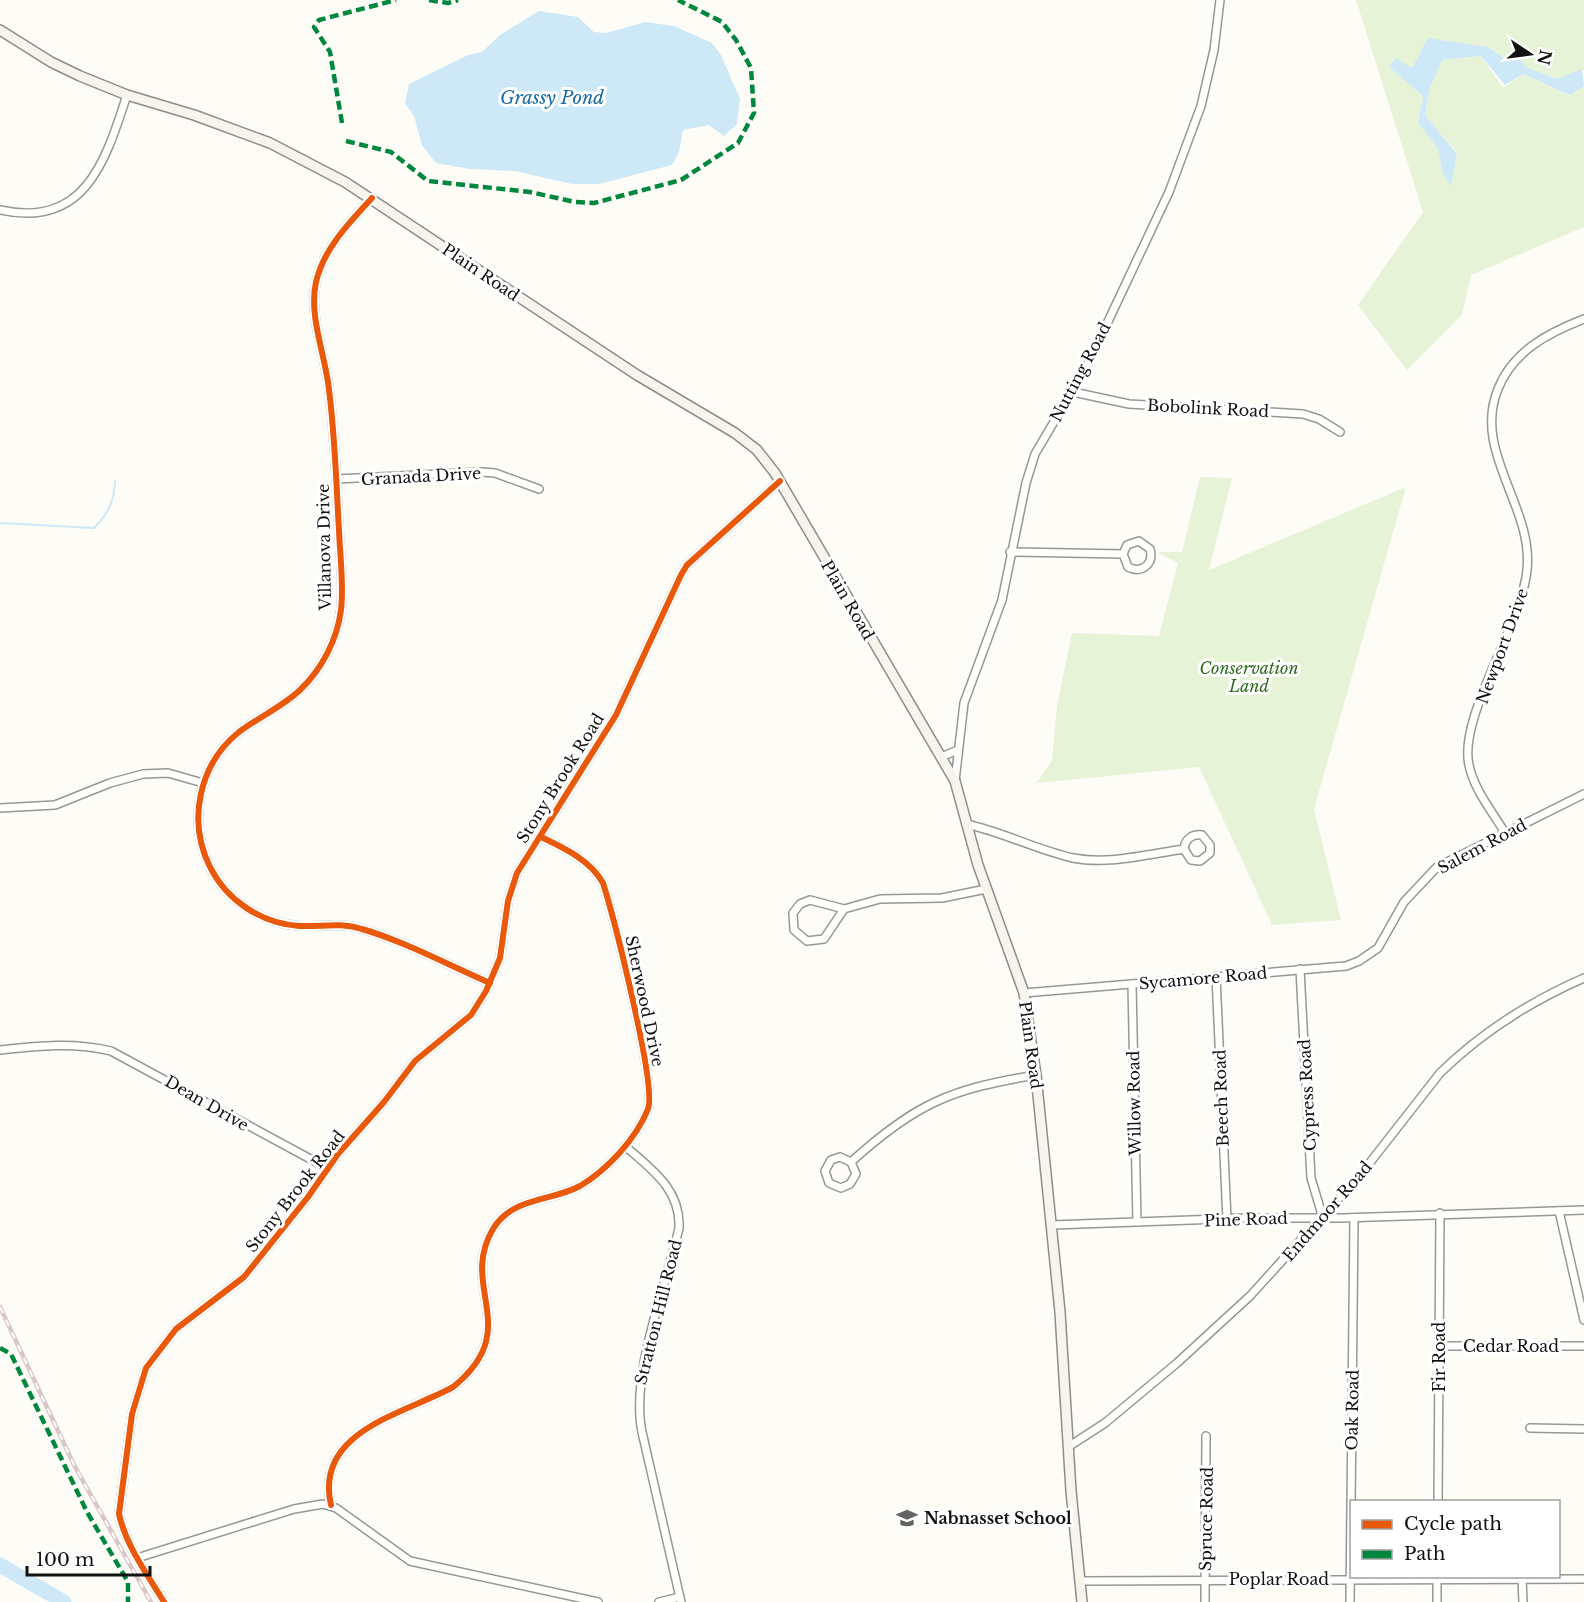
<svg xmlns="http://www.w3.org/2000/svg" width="1584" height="1602" font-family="'Libre Baskerville',serif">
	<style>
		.green { fill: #e7f3d7 }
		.water { fill: #cde8f7 }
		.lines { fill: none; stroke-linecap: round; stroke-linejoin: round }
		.stream { stroke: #cde8f7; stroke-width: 2 }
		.river { stroke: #cde8f7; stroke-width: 15 }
		.minor-casing { stroke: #979795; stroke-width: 10 }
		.secondary-casing { stroke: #8e8d8b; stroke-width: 12 }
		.minor { stroke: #fffffe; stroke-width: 7 }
		.secondary { stroke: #f6f4eb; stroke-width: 9 }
		.rail-casing { stroke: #d9c6c7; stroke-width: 4.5 }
		.rail { stroke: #fff; stroke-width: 2; stroke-dasharray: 7; stroke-linecap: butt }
		.quiet { stroke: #00873e; stroke-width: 4.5; stroke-dasharray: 9 4.5; stroke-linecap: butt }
		.cycleway-casing { stroke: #fff; stroke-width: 10 }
		.cycleway { stroke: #e8590c; stroke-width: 6 }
		.labels { text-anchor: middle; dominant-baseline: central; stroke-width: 6; stroke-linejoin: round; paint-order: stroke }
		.street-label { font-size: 16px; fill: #111; stroke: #fff }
		.park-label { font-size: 16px; font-style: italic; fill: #2f6b1f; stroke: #fff }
		.poi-label { font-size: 16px; font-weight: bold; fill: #111; stroke: #fff; text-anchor: start }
		.water-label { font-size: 18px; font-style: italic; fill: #1768a6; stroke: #fff }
	</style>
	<rect width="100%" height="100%" fill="#fdfcf7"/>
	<g class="green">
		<path d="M1356,0H1584V70L1557,79L1526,67L1515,55L1508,61L1488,47L1428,38L1412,69L1389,66L1423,96L1418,123L1439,148L1443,174L1451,185L1457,153L1425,116L1429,91L1442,60L1481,56L1503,88L1523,74L1569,95L1584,86V227L1471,275L1462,315L1407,370L1358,305L1423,212Z"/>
		<path d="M1200,477L1232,478L1209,570L1406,487L1314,809L1341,920L1272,925L1199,767L1037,783L1052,760L1057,706L1072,633L1159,636L1178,563L1157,552H1182Z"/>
	</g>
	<g class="water">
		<path d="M539,11L578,17L594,32L607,33L645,22L674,26L712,43L721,55L740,99L737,124L724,136L709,125L683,130L679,152L672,165L599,184H572L515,171L470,169L436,163L422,145L414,116L405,103L409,84L468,55L482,52L500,35Z"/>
		<path d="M1428,38L1488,47L1508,61L1515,54L1526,67L1557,79L1582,69L1584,86L1570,95L1523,74L1505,85L1481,56L1442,60L1429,91L1425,115L1457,154L1451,186L1443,174L1438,148L1418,123L1423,96L1389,67L1396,58L1412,68Z"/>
	</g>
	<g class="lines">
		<path class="stream" d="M0,523L94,528C109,513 114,501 115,481"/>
		<path class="river" d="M0,1565L64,1602"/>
		<defs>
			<g id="minor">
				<path d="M372,198C349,223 324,248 316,282C309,314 323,349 328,382C335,431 336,481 339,530C340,557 344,584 341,610C337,640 322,669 300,690C282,707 259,717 239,732C199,764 187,821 210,867C227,901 261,923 299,926C321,927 341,922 362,929C406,942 448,965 490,983"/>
				<path d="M0,210C86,229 106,159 127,95"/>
				<path d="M1073,392L1129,404L1303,414L1319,419L1340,432"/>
				<path d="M336,479L482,472L495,473L539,489"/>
				<path d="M1010,552L1123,554L1128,567C1142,574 1154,564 1150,549L1139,541L1127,545L1123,554"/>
				<path d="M941,757L958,750"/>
				<path d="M955,781L964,703L1002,600L1026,483L1035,454L1088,364L1169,192L1201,106L1214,50L1220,0"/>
				<path d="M0,808L55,805L110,783L143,774L168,773L203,783"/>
				<path d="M966,824C1003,832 1037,850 1073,858C1108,865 1149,854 1184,849L1191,860L1200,861L1210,853V845L1202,835C1192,834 1185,839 1184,849"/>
				<path d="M1505,833C1492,811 1474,790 1469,765C1458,717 1522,624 1527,570C1534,507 1472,452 1498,389C1513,351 1548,333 1584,319"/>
				<path d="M844,909L824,939L807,941L794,930L793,913L800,904L810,900L844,909L880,899L942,898L986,889"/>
				<path d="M1300,969L1311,1178L1323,1218"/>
				<path d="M1216,976L1227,1220"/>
				<path d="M1132,984L1137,1222"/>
				<path d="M1024,993L1346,966L1359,961L1378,948L1404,902L1437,867L1584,794"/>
				<path d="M0,1050C38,1046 73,1042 111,1051L327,1168"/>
				<path d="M625,1146C651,1169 681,1189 679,1228C666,1287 630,1374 642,1432L681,1602"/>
				<path d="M851,1162L856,1174L850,1184L841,1188L829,1183L825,1171L831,1160L840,1157L851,1162C916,1103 951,1089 1036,1075"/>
				<path d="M1559,1211L1584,1320"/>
				<path d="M1052,1225L1247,1218H1342L1584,1210"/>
				<path d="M1439,1346H1584"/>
				<path d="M1530,1428L1584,1429"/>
				<path d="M1068,1447L1105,1423L1177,1363L1250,1296L1361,1174L1440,1073C1482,1032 1529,1002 1584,978"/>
				<path d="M1438,1502L1440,1213"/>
				<path d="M331,1505C314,1431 404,1414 453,1387C525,1329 458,1288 493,1229C512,1197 550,1202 580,1186C607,1170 636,1139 648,1109C657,1085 613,915 603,883C590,860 564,848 541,837"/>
				<path d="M137,1558L294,1509L323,1504L336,1508L410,1561L598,1602"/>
				<path d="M1522,1579L1523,1602"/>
				<path d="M1081,1581L1584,1579"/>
				<path d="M164,1602C147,1574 126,1546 119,1514L132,1414L146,1368L176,1329L244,1277L308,1197L338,1154L384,1102L415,1061L471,1015L486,991L500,958L508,901L517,873L616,715L681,575L687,565L780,481"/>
				<path d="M659,1602L680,1597"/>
				<path d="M1205,1602L1206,1436"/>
				<path d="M1350,1602L1354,1218"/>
				<path d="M1437,1602V1576"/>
			</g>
			<path id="secondary" d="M0,30L51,62L80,76L127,95L194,115L270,143L345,182L637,375L735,433L757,450L775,473L955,781L978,865L1024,993L1036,1075L1060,1312L1071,1491L1082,1602"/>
		</defs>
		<use href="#minor" class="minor-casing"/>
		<use href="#secondary" class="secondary-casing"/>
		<use href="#minor" class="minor"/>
		<use href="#secondary" class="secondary"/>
		<defs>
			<path id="rail" d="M0,1307L74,1465L151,1602"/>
		</defs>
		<use href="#rail" class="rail-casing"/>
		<use href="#rail" class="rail"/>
		<g class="quiet">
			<path d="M429,0L448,3L458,0"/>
			<path d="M342,123L330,52L314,27L319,20L396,0"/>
			<path d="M346,141L391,152L428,181L530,192L575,202L594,203L681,180L738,143L754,113L751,68L736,40L722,22L678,0"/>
			<path d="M0,1348L11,1354L87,1512L128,1582V1602"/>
		</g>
		<defs>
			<g id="cycleway">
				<path d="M372,198C349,223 324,248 316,282C309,314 323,349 328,382C335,431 336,481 339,530C340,557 344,584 341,610C337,640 322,669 300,690C282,707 259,717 239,732C199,764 187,821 210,867C227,901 261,923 299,926C321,927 341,922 362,929C406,942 448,965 490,983"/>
				<path d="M331,1505C314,1431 404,1414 453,1387C525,1329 458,1288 493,1229C512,1197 550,1202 580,1186C607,1170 636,1139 648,1109C657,1085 613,915 603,883C590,860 564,848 541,837"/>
				<path d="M164,1602C147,1574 126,1546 119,1514L132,1414L146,1368L176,1329L244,1277L308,1197L338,1154L384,1102L415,1061L471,1015L486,991L500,958L508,901L517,873L616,715L681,575L687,565L780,481"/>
			</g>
		</defs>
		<use href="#cycleway" class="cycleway-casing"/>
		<use href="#cycleway" class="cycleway"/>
	</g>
	<defs>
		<symbol id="school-bare" viewBox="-9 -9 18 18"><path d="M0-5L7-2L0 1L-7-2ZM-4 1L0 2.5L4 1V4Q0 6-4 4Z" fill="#646362" stroke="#fff" stroke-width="2.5" paint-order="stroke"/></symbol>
	</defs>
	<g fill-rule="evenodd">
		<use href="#school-bare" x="892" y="1503" width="30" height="30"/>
	</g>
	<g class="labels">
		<g class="street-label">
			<text transform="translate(481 272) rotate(34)">Plain Road</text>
			<text transform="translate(1080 372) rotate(-62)">Nutting Road</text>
			<text transform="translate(1208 408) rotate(3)">Bobolink Road</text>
			<text transform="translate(421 476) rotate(-3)">Granada Drive</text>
			<text transform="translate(324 547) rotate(-91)">Villanova Drive</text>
			<text transform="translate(848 600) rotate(60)">Plain Road</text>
			<text transform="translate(1502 646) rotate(-70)">Newport Drive</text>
			<text transform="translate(560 778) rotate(-58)">Stony Brook Road</text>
			<text transform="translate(1482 846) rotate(-28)">Salem Road</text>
			<text transform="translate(1203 978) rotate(-5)">Sycamore Road</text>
			<text transform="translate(645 1001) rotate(78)">Sherwood Drive</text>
			<text transform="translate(1031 1045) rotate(82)">Plain Road</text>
			<text transform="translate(1307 1095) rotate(-93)">Cypress Road</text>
			<text transform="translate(1221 1098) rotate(-92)">Beech Road</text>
			<text transform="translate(207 1103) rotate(30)">Dean Drive</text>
			<text transform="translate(1134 1103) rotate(-91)">Willow Road</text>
			<text transform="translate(295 1191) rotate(-52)">Stony Brook Road</text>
			<text transform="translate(1327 1211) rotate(-49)">Endmoor Road</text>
			<text transform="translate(1246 1219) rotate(-2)">Pine Road</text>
			<text transform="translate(658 1312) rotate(-76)">Stratton Hill Road</text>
			<text x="1511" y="1346">Cedar Road</text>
			<text transform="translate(1439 1357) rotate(-90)">Fir Road</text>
			<text transform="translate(1352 1410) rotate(-89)">Oak Road</text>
			<text transform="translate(1206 1519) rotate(-89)">Spruce Road</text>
			<text x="1279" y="1579">Poplar Road</text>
		</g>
		<g class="park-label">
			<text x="1249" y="668">Conservation<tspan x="1249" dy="18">Land</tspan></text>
		</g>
		<g class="poi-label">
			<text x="924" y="1518">Nabnasset School</text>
		</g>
		<g class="water-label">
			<text x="552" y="98">Grassy Pond</text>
		</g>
	</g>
	<rect x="1350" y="1500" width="210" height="78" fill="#ffffff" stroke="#a0a0a0" stroke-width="1.5"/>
	<rect x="1362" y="1520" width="30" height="9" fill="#e8590c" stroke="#a0a0a0" stroke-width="1.5"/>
	<text x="1404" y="1530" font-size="18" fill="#111111">Cycle path</text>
	<rect x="1362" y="1550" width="30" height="9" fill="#00873e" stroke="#a0a0a0" stroke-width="1.5"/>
	<text x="1404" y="1560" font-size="18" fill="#111111">Path</text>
	<g transform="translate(1530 54) rotate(103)" stroke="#ffffff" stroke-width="4.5" paint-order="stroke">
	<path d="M0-4.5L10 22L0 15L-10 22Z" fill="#111111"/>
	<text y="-9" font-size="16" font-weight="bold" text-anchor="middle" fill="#111111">N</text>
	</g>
	<path d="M27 1566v9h123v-9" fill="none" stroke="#111111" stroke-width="3"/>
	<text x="36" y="1566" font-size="18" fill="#111111" stroke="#ffffff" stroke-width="4.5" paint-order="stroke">100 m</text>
</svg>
